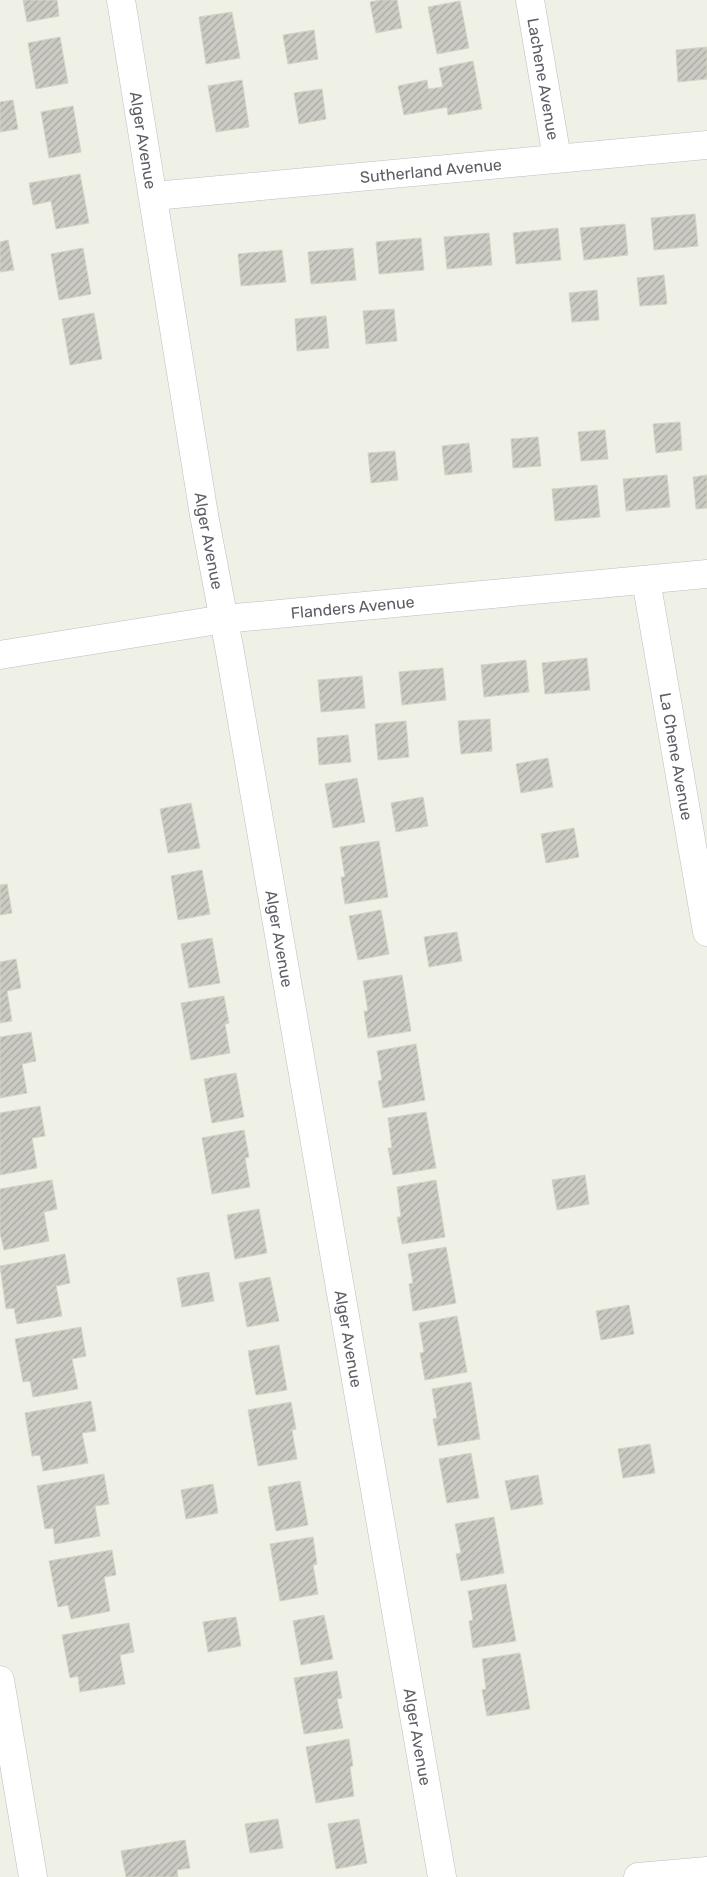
<svg xmlns="http://www.w3.org/2000/svg" width="707" height="1877" font-family="Rubik,sans-serif">
	<style>
		.building { fill: url(#building-hatch); stroke: #d4d4c5 }
		.lines { fill: none; stroke-linecap: round; stroke-linejoin: round }
		.minor-casing { stroke: #bebec4; stroke-width: 29 }
		.minor { stroke: #fff; stroke-width: 28 }
		.labels { text-anchor: middle; dominant-baseline: central; stroke-width: 4; stroke-linejoin: round; paint-order: stroke }
		.street-label { font-size: 16px; fill: #5e5f66; stroke: #fff }
	</style>
	<defs>
		<pattern id="building-hatch" width="6" height="6" patternUnits="userSpaceOnUse" patternTransform="scale(1.25)"><rect width="6" height="6" fill="#cbcbc3"/><path d="M-1 1l2-2M0 6l6-6M5 7l2-2" fill="none" stroke="#a8a8a2"/></pattern>
	</defs>
	<rect width="100%" height="100%" fill="#eff0e6"/>
	<g class="building">
		<path d="M23,0H57L59,16L27,22Z"/>
		<path d="M380,0H397L402,28L376,33L370,2Z"/>
		<path d="M460,1L469,48L437,54L428,7Z"/>
		<path d="M232,12L240,58L206,64L199,17Z"/>
		<path d="M314,30L318,59L288,64L283,35Z"/>
		<path d="M60,37L68,83L36,89L28,43Z"/>
		<path d="M707,47V79L678,82L676,50Z"/>
		<path d="M473,61L482,109L448,115L447,107L404,115L398,86L427,80L428,89L443,87L439,68Z"/>
		<path d="M242,80L249,127L216,132L208,86Z"/>
		<path d="M322,89L326,119L299,124L294,93Z"/>
		<path d="M13,100L18,129L0,132V102Z"/>
		<path d="M73,106L81,152L49,158L41,112Z"/>
		<path d="M80,174L89,223L56,229L51,201L33,205L29,183Z"/>
		<path d="M695,214L698,246L654,250L651,218Z"/>
		<path d="M625,224L628,255L584,260L580,228Z"/>
		<path d="M558,228L561,260L516,264L513,233Z"/>
		<path d="M489,233L492,265L447,269L444,237Z"/>
		<path d="M421,238L424,270L379,274L376,242Z"/>
		<path d="M8,240L14,270L0,272V242Z"/>
		<path d="M83,248L91,294L59,300L51,254Z"/>
		<path d="M353,248L356,280L311,284L308,252Z"/>
		<path d="M282,250L286,282L241,286L238,254Z"/>
		<path d="M664,275L667,304L640,306L637,278Z"/>
		<path d="M597,290L599,320L572,322L569,293Z"/>
		<path d="M394,309L397,341L366,344L363,311Z"/>
		<path d="M94,313L102,359L70,365L62,319Z"/>
		<path d="M326,316L329,348L297,351L295,319Z"/>
		<path d="M680,422L682,450L656,453L653,424Z"/>
		<path d="M605,430L608,459L581,461L578,432Z"/>
		<path d="M538,437L541,466L513,468L511,439Z"/>
		<path d="M469,443L472,472L445,475L442,446Z"/>
		<path d="M395,451L398,480L371,483L368,453Z"/>
		<path d="M667,475L670,507L626,511L623,479Z"/>
		<path d="M707,475V508L696,509L693,477Z"/>
		<path d="M597,485L600,517L555,521L552,489Z"/>
		<path d="M587,658L590,690L545,694L542,663Z"/>
		<path d="M526,660L529,692L484,697L481,665Z"/>
		<path d="M443,668L446,700L402,705L399,672Z"/>
		<path d="M362,676L365,708L321,712L318,680Z"/>
		<path d="M490,719L492,751L461,754L458,721Z"/>
		<path d="M406,721L409,757L378,760L375,724Z"/>
		<path d="M348,735L351,762L319,765L317,738Z"/>
		<path d="M548,758L553,787L521,793L516,764Z"/>
		<path d="M357,778L365,822L333,828L325,784Z"/>
		<path d="M423,797L428,826L396,832L391,803Z"/>
		<path d="M191,803L200,848L168,853L160,809Z"/>
		<path d="M574,828L579,857L546,863L541,834Z"/>
		<path d="M379,841L388,897L345,904L341,877H345L340,847Z"/>
		<path d="M202,870L210,914L178,920L171,876Z"/>
		<path d="M7,884L12,913L0,915V885Z"/>
		<path d="M381,910L389,954L358,960L349,916Z"/>
		<path d="M457,932L462,961L429,967L424,937Z"/>
		<path d="M212,938L220,983L189,988L181,944Z"/>
		<path d="M16,959L21,988L7,991L12,1021L0,1023V962Z"/>
		<path d="M402,975L411,1031L368,1038L364,1011H368L363,981Z"/>
		<path d="M224,996L229,1023L225,1024L230,1053L191,1060L181,1003Z"/>
		<path d="M31,1032L36,1061L22,1064L27,1093L0,1098V1037Z"/>
		<path d="M416,1044L425,1100L383,1108L378,1081L382,1080L377,1051Z"/>
		<path d="M236,1073L244,1117L212,1123L204,1079Z"/>
		<path d="M40,1106L45,1136L32,1138L37,1168L0,1175V1113Z"/>
		<path d="M426,1112L436,1168L393,1175L388,1148H392L388,1118Z"/>
		<path d="M244,1130L249,1157L245,1158L250,1187L212,1194L202,1138Z"/>
		<path d="M585,1175L589,1204L557,1210L552,1180Z"/>
		<path d="M52,1180L57,1209L44,1212L49,1241L4,1250L0,1233V1189Z"/>
		<path d="M436,1180L445,1237L402,1244L397,1217H401L397,1187Z"/>
		<path d="M259,1209L267,1253L235,1259L227,1215Z"/>
		<path d="M446,1247L456,1303L413,1311L409,1284L413,1283L408,1254Z"/>
		<path d="M65,1254L70,1283L56,1286L62,1316L17,1324L14,1308L6,1309L0,1266Z"/>
		<path d="M209,1272L214,1301L182,1307L177,1278Z"/>
		<path d="M270,1277L279,1321L247,1327L239,1283Z"/>
		<path d="M629,1305L634,1334L601,1340L596,1311Z"/>
		<path d="M457,1316L467,1372L425,1380L420,1353L424,1352L419,1323Z"/>
		<path d="M81,1327L86,1356L72,1359L78,1389L33,1397L30,1381L23,1382L15,1339Z"/>
		<path d="M279,1345L287,1390L256,1395L248,1351Z"/>
		<path d="M471,1382L480,1439L438,1446L433,1419L437,1418L432,1389Z"/>
		<path d="M91,1401L96,1431L82,1433L88,1463L43,1471L40,1455L32,1456L25,1413Z"/>
		<path d="M291,1402L296,1429L292,1430L297,1459L258,1466L248,1410Z"/>
		<path d="M650,1444L655,1473L623,1478L618,1449Z"/>
		<path d="M471,1453L479,1498L447,1503L439,1459Z"/>
		<path d="M104,1474L109,1504L95,1506L100,1536L55,1544L53,1528L45,1529L37,1486Z"/>
		<path d="M538,1475L543,1504L511,1510L505,1481Z"/>
		<path d="M300,1481L308,1525L276,1531L268,1487Z"/>
		<path d="M213,1484L218,1513L186,1519L181,1490Z"/>
		<path d="M494,1517L504,1573L461,1581L456,1554L461,1553L455,1524Z"/>
		<path d="M313,1537L317,1564L313,1565L318,1594L280,1601L270,1544Z"/>
		<path d="M112,1550L116,1575L104,1577L110,1611L71,1619L68,1605L58,1607L49,1561Z"/>
		<path d="M506,1584L516,1641L473,1648L469,1621L473,1620L468,1591Z"/>
		<path d="M324,1615L333,1659L301,1665L293,1621Z"/>
		<path d="M236,1617L241,1646L208,1652L203,1622Z"/>
		<path d="M129,1623L134,1652L120,1655L125,1684L80,1692L78,1676L70,1678L62,1635Z"/>
		<path d="M520,1653L530,1709L487,1716L482,1690L486,1689L482,1659Z"/>
		<path d="M337,1671L342,1698L337,1699L343,1728L304,1734L294,1678Z"/>
		<path d="M349,1739L353,1766L350,1767L354,1796L316,1803L306,1747Z"/>
		<path d="M278,1819L283,1848L250,1853L245,1824Z"/>
		<path d="M359,1819L367,1863L336,1869L328,1824Z"/>
		<path d="M185,1840L190,1868L177,1870L178,1877H126L121,1851Z"/>
	</g>
	<g class="lines">
		<defs>
			<g id="minor">
				<path id="s1" d="M121,0L204,515L230,652L442,1877"/>
				<path id="s2" d="M530,0L557,158"/>
				<path id="s3" d="M154,196L707,145"/>
				<path id="s4" d="M646,580L707,932"/>
				<path id="s5" d="M0,655L224,619L707,574"/>
				<path d="M0,1680L33,1877"/>
				<path d="M638,1877L707,1871"/>
			</g>
		</defs>
		<use href="#minor" class="minor-casing"/>
		<use href="#minor" class="minor"/>
	</g>
	<g class="labels">
		<g class="street-label">
			<text stroke="none"><textPath href="#s2" startOffset="80">Lachene Avenue</textPath></text>
			<text stroke="none"><textPath href="#s1" startOffset="142">Alger Avenue</textPath></text>
			<text stroke="none"><textPath href="#s3" startOffset="278">Sutherland Avenue</textPath></text>
			<text stroke="none"><textPath href="#s1" startOffset="548">Alger Avenue</textPath></text>
			<text stroke="none"><textPath href="#s5" startOffset="356">Flanders Avenue</textPath></text>
			<text stroke="none"><textPath href="#s4" startOffset="179">La Chene Avenue</textPath></text>
			<text stroke="none"><textPath href="#s1" startOffset="952">Alger Avenue</textPath></text>
			<text stroke="none"><textPath href="#s1" startOffset="1358">Alger Avenue</textPath></text>
			<text stroke="none"><textPath href="#s1" startOffset="1762">Alger Avenue</textPath></text>
		</g>
	</g>
</svg>
